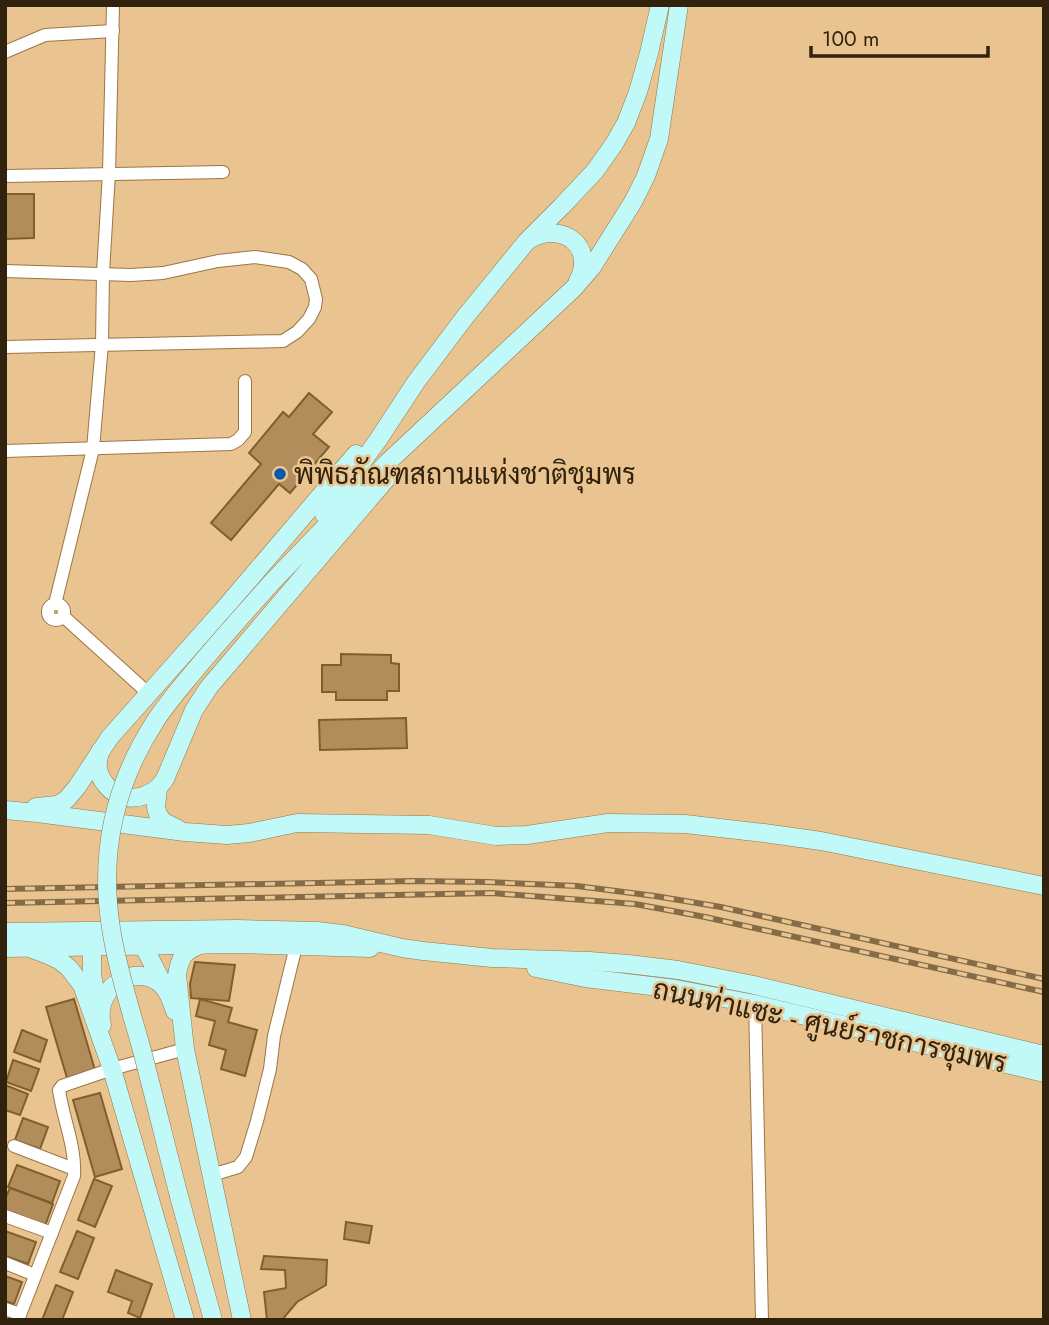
<svg xmlns="http://www.w3.org/2000/svg" width="1049" height="1325" font-family="Jost,Sarabun,sans-serif">
	<style>
		.building { fill: #b28d5c; stroke: #815f2d; stroke-width: 2 }
		.lines { fill: none; stroke-linecap: round; stroke-linejoin: round }
		.street-casing { stroke: #997645; stroke-width: 14 }
		.secondary-casing { stroke: #997645; stroke-width: 19 }
		.street { stroke: #fff; stroke-width: 12 }
		.secondary { stroke: #c0f9f8; stroke-width: 18 }
		.rail-casing { stroke: #856c49; stroke-width: 6 }
		.rail { stroke: #eac490; stroke-width: 3.5; stroke-dasharray: 10; stroke-linecap: butt }
		.secondary-bridge-casing { stroke: #997645; stroke-width: 19; stroke-linecap: butt }
		.secondary-bridge { stroke: #c0f9f8; stroke-width: 18 }
		.poi-dot { fill: #0a59a8; stroke: #eac490; stroke-width: 2.5 }
		.labels { text-anchor: middle; dominant-baseline: central; stroke-width: 5; stroke-linejoin: round; paint-order: stroke }
		.poi-label { font-size: 28px; fill: #30220d; stroke: #eac490; text-anchor: start }
		.street-label { font-size: 28px; fill: #30220d; stroke: #eac490 }
	</style>
	<rect width="100%" height="100%" fill="#eac490"/>
	<g class="building">
		<path d="M5,194H34V238L5,239Z"/>
		<path d="M309,393L332,412L313,434L329,447L290,493L279,484L231,540L211,523L261,464L249,453L283,412L289,417Z"/>
		<path d="M341,654L391,655V663L399,664V691H387V700H336V692H322V665H341Z"/>
		<path d="M406,718L407,748L320,750L319,720Z"/>
		<path d="M195,962L235,965L229,1001L191,998L190,984Z"/>
		<path d="M74,999L95,1070L67,1078L46,1007Z"/>
		<path d="M200,999L232,1008L228,1022L257,1030L245,1076L221,1069L226,1050L209,1045L215,1021L196,1016Z"/>
		<path d="M22,1030L47,1040L40,1062L14,1052Z"/>
		<path d="M13,1060L39,1069L31,1091L6,1082Z"/>
		<path d="M5,1085L28,1094L20,1115L5,1110Z"/>
		<path d="M100,1093L122,1169L95,1177L73,1100Z"/>
		<path d="M23,1118L48,1127L40,1149L15,1140Z"/>
		<path d="M17,1165L60,1181L52,1203L8,1187Z"/>
		<path d="M94,1179L112,1186L95,1227L78,1220Z"/>
		<path d="M10,1188L53,1204L45,1226L5,1211V1199Z"/>
		<path d="M346,1222L372,1226L369,1243L344,1239Z"/>
		<path d="M5,1231L36,1242L28,1264L5,1256Z"/>
		<path d="M77,1231L94,1238L78,1279L60,1272Z"/>
		<path d="M264,1256L327,1260L326,1285L297,1302L282,1320H267L264,1292L286,1288L285,1270L261,1269Z"/>
		<path d="M116,1270L152,1284L140,1318L128,1313L132,1301L108,1292Z"/>
		<path d="M5,1276L22,1282L14,1304L5,1301Z"/>
		<path d="M56,1285L73,1292L62,1320H42Z"/>
	</g>
	<g class="lines">
		<defs>
			<g id="street">
				<path d="M5,52L45,35L113,31"/>
				<path d="M5,176L223,172"/>
				<path d="M5,271L131,275L163,273L218,261L255,257L289,262L302,269L311,279L316,299L315,307L309,319L297,332L283,341L5,347"/>
				<path d="M5,451L231,444L238,440L245,432V381"/>
				<circle cx="56" cy="612" r="8"/>
				<path d="M55,604L93,449L102,344L103,273L109,173L113,5"/>
				<path d="M63,616L148,693"/>
				<path d="M755,1004L762,1320"/>
				<path d="M14,1146L74,1169"/>
				<path d="M212,1175L238,1167L246,1157L257,1121L270,1069L274,1036L296,946"/>
				<path d="M5,1216L52,1233"/>
				<path d="M5,1263L35,1275"/>
				<path d="M5,1309L20,1314"/>
				<path d="M18,1320L74,1176C76,1147 63,1119 59,1090L62,1086L112,1069L185,1049"/>
			</g>
			<g id="secondary">
				<path d="M530,239C563,221 596,247 578,281"/>
				<path d="M324,514L378,440L416,382L465,317L527,241L561,207L595,171L614,144L626,123L638,92L649,53L660,5"/>
				<path d="M273,581L388,462L574,288L592,267L633,202L646,176L659,139L679,5"/>
				<path d="M100,751C99,757 97,763 98,769C99,775 102,780 106,785C120,802 141,801 158,788"/>
				<path d="M36,807L57,805L66,800L77,787L110,737L224,609L356,454"/>
				<path d="M5,810L37,813L185,832L227,835L249,833L297,823L429,825L496,836L527,835L608,823L685,824L764,833L821,841L1044,886"/>
				<path d="M178,829L164,822L158,815L156,807L158,788L165,779L194,710L209,687L387,478"/>
				<path d="M5,932L237,929L317,931L343,934L402,948L423,951L492,958L589,961L628,964L678,970L754,985L1044,1055"/>
				<path d="M92,935V975L97,1001"/>
				<path d="M140,935L143,945L165,988"/>
				<path d="M200,945C183,951 180,958 177,975L185,1049L242,1320"/>
				<path d="M27,947L46,954L59,960L69,968L82,985L112,1069L185,1320"/>
				<path d="M5,948L236,944L370,948"/>
				<path d="M536,968L585,978L676,989L755,1004L1044,1073"/>
				<path d="M102,1025C92,983 143,959 166,990C170,996 172,1004 175,1011"/>
				<path d="M179,1196L213,1320"/>
			</g>
		</defs>
		<use href="#street" class="street-casing"/>
		<use href="#secondary" class="secondary-casing"/>
		<use href="#street" class="street"/>
		<use href="#secondary" class="secondary"/>
		<defs>
			<g id="rail">
				<path d="M5,889L414,881L488,882L577,886L655,896L721,907L1044,979"/>
				<path d="M5,903L492,893L635,904L705,917L1044,992"/>
			</g>
		</defs>
		<use href="#rail" class="rail-casing"/>
		<use href="#rail" class="rail"/>
		<defs>
			<path id="secondary-bridge" d="M179,1196C166,1146 154,1096 141,1047C130,1007 117,968 111,928C99,853 115,783 156,720C168,702 182,686 196,669C221,639 247,610 273,581"/>
		</defs>
		<use href="#secondary-bridge" class="secondary-bridge-casing"/>
		<use href="#secondary-bridge" class="secondary-bridge"/>
	</g>
	<circle class="poi-dot" cx="280" cy="474" r="7"/>
	<g class="labels">
		<g class="poi-label">
			<text x="294" y="474">พิพิธภัณฑสถานแห่งชาติชุมพร</text>
		</g>
		<g class="street-label">
			<text transform="translate(830 1026) rotate(12)">ถนนท่าแซะ - ศูนย์ราชการชุมพร</text>
		</g>
	</g>
	<rect width="1049" height="1325" fill="none" stroke="#30220d" stroke-width="14"/>
	<path d="M811 46v10h177v-10" fill="none" stroke="#30220d" stroke-width="3.5"/>
	<text x="822" y="46" font-size="21" fill="#30220d" stroke="#eac490" stroke-width="5" paint-order="stroke">100 m</text>
</svg>
